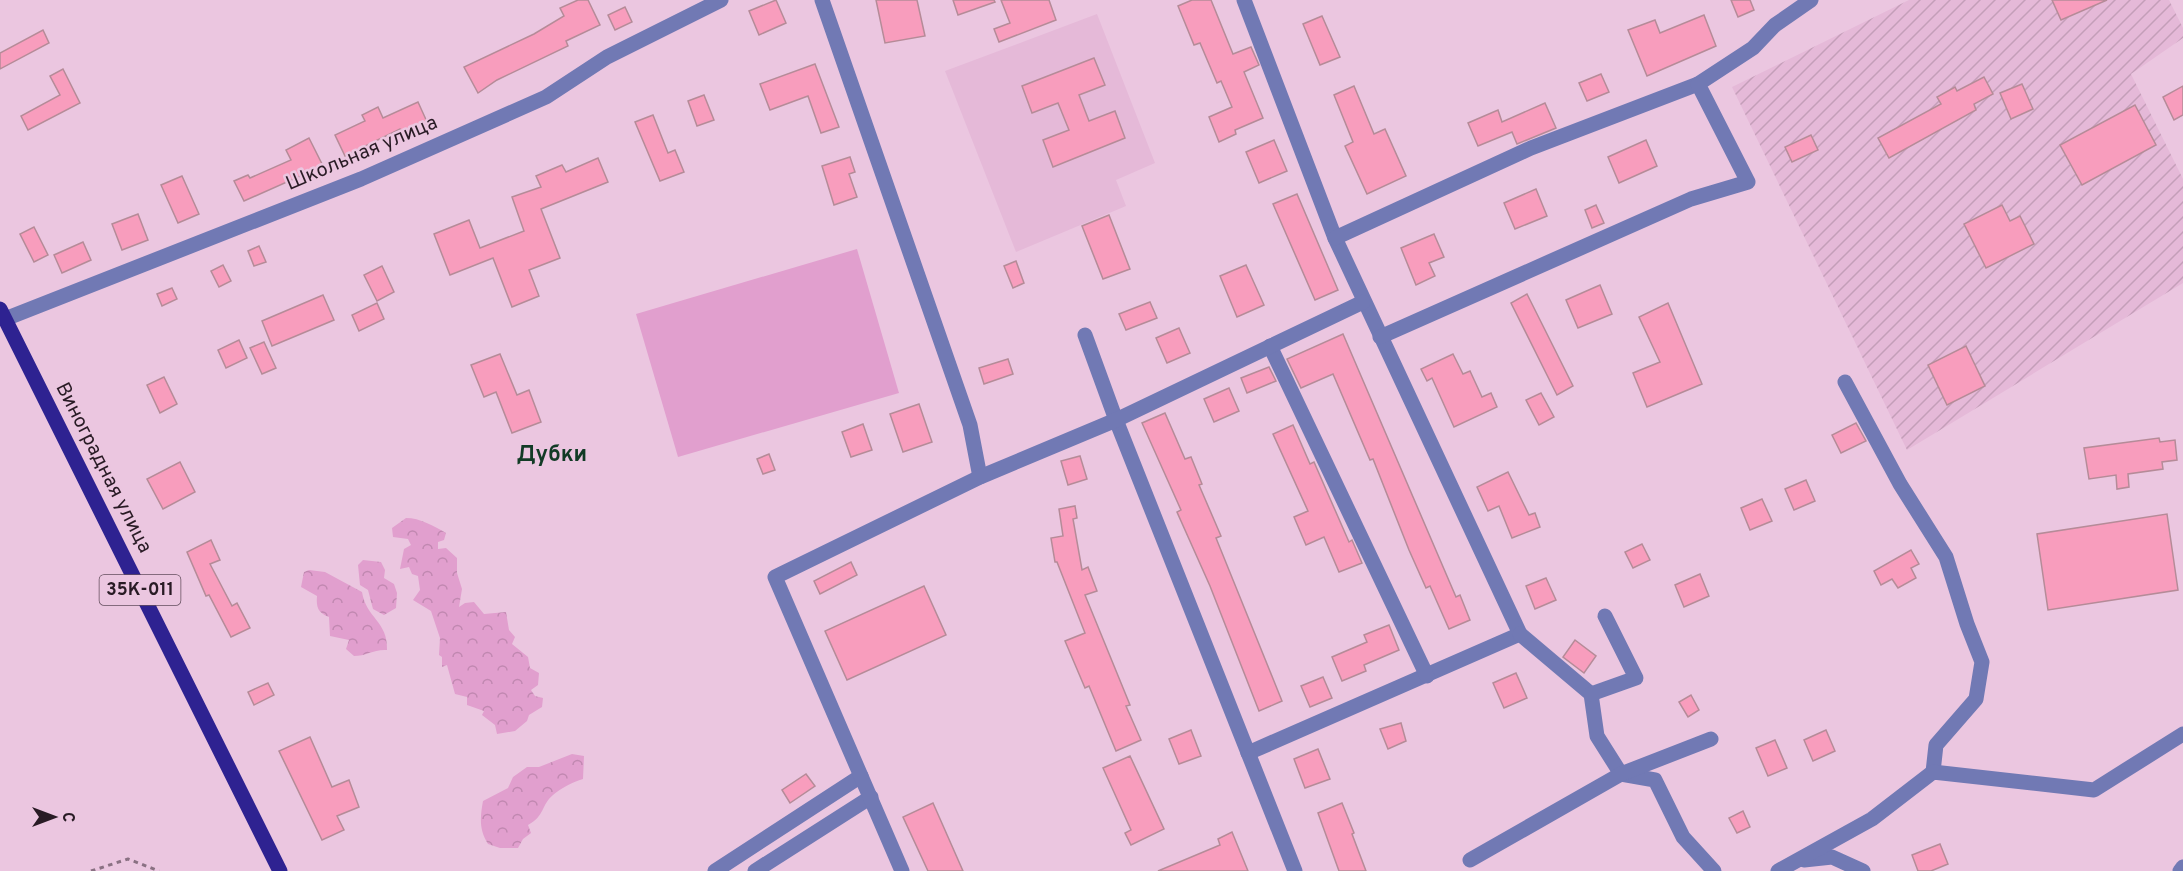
<svg xmlns="http://www.w3.org/2000/svg" width="2183" height="871" font-family="Overpass,sans-serif">
	<style>
		.built { fill: #e5b9d8 }
		.industrial { fill: url(#industrial-furrows) }
		.green { fill: #e19fce }
		.forest { fill: url(#forest-crowns) }
		.building { fill: #f89dbd; stroke: #b58b98; stroke-width: 1.5 }
		.lines { fill: none; stroke-linecap: round; stroke-linejoin: round }
		.path { stroke: #8a7183; stroke-width: 3; stroke-dasharray: 4.5 4.5; stroke-linecap: butt }
		.minor { stroke: #7179b4; stroke-width: 15 }
		.major { stroke: #2e2291; stroke-width: 15 }
		.labels { text-anchor: middle; dominant-baseline: central; stroke-width: 5; stroke-linejoin: round; paint-order: stroke }
		.shield { fill: #ebc6e0; stroke: #634e5d; stroke-width: 1.5 }
		.shield-label { font-size: 18px; font-weight: bold; fill: #291b25 }
		.street-label { font-size: 20px; fill: #291b25; stroke: #ebc6e0 }
		.quarter-label { font-size: 22px; font-weight: bold; fill: #123b26; stroke: #ebc6e0 }
	</style>
	<defs>
		<pattern id="industrial-furrows" width="10" height="10" patternUnits="userSpaceOnUse" patternTransform="scale(1.5)"><rect width="10" height="10" fill="#e5b9d8"/><path d="M-1 1l2-2M0 10L10 0M9 11l2-2" fill="none" stroke="#c49eb9"/></pattern>
		<pattern id="forest-crowns" width="20" height="18" patternUnits="userSpaceOnUse" patternTransform="scale(1.5)"><rect width="20" height="18" fill="#e19fce"/><path d="M2 6a3 3 0 1 1 6 0M12 15a3 3 0 1 1 6 0" fill="none" stroke="#c188b1"/></pattern>
	</defs>
	<rect width="100%" height="100%" fill="#ebc6e0"/>
	<path class="built" d="M1097,14L1155,163L1116,180L1126,206L1016,252L945,71Z"/>
	<path class="industrial" d="M1909,0H2169L2183,28V38L2131,74L2183,179V283L1907,450L1732,87Z"/>
	<path class="green" d="M857,249L899,393L678,457L636,314Z"/>
	<g class="forest">
		<path d="M406,518C420,518 434,526 446,533L444,540L438,542V549L446,548L457,558V573L462,589L459,607L465,603L474,602L484,614L506,612L509,630L515,637L512,644L528,657L530,668L539,673L538,685L531,690L535,696L543,698L542,707L529,715L527,721L515,731L497,734L495,725L482,715L484,711L467,705V697L455,694L447,665L442,667V657L439,655L440,638L431,611L413,600L420,590L418,576L412,574L409,567L400,569L404,549L411,545L408,539L393,537L392,528Z"/>
		<path d="M363,560L381,562L385,570L384,578L394,584L397,593L396,608L384,615L373,609L368,590L360,585L358,565Z"/>
		<path d="M309,570L325,572L362,592C366,618 388,621 387,650C374,649 366,656 354,656L346,649L349,640L330,636L329,617C318,613 316,607 317,596L301,587L304,572Z"/>
		<path d="M572,754L584,756L583,779C573,782 561,788 553,795C541,805 545,816 528,825L531,833L523,839L518,848H500L488,844C479,829 480,818 483,801L508,788L513,777L527,767H539Z"/>
	</g>
	<g class="building">
		<path d="M578,0H588L600,25L566,41L568,46L497,80L478,93L464,67L534,34L564,16L560,8Z"/>
		<path d="M776,0L786,23L759,35L749,11Z"/>
		<path d="M876,0H917L925,36L885,43Z"/>
		<path d="M953,0H994L995,2L958,15Z"/>
		<path d="M1001,0H1049L1056,20L999,42L994,29L1010,23Z"/>
		<path d="M1192,0H1211L1233,54L1251,47L1259,65L1244,72L1263,118L1235,130L1236,134L1219,142L1209,117L1232,107L1221,81L1217,83L1200,43L1194,45L1178,6Z"/>
		<path d="M1731,0H1750L1754,10L1738,17Z"/>
		<path d="M2052,0H2107L2061,20Z"/>
		<path d="M625,7L632,22L615,30L608,15Z"/>
		<path d="M1704,15L1716,46L1647,76L1628,30L1655,20L1660,33Z"/>
		<path d="M1322,16L1340,57L1320,65L1303,24Z"/>
		<path d="M43,30L49,43L0,69V53Z"/>
		<path d="M1094,58L1105,85L1079,95L1089,121L1115,111L1125,138L1053,167L1043,140L1069,130L1058,103L1032,113L1022,86Z"/>
		<path d="M815,64L839,127L821,133L808,96L770,110L760,84Z"/>
		<path d="M63,69L80,103L28,130L21,116L60,95L50,76Z"/>
		<path d="M1601,74L1609,92L1587,101L1579,83Z"/>
		<path d="M1984,77L1993,94L1974,104L1976,110L1889,158L1878,138L1941,104L1937,97L1955,87L1957,91Z"/>
		<path d="M2022,84L2033,109L2011,119L2000,93Z"/>
		<path d="M1354,86L1374,134L1385,129L1406,176L1367,194L1345,146L1353,142L1334,95Z"/>
		<path d="M2183,86V115L2174,120L2163,97Z"/>
		<path d="M704,95L714,120L697,126L688,101Z"/>
		<path d="M418,102L428,124L403,135L400,129L345,156L335,135L365,121L362,115L378,107L383,118Z"/>
		<path d="M1545,103L1556,128L1517,144L1512,132L1478,146L1468,123L1498,110L1502,122Z"/>
		<path d="M2135,105L2156,145L2082,185L2060,145Z"/>
		<path d="M653,115L668,153L675,150L684,172L660,181L635,122Z"/>
		<path d="M1811,135L1818,150L1792,162L1785,147Z"/>
		<path d="M309,138L323,166L244,201L234,181L248,175L250,178L291,160L286,150Z"/>
		<path d="M1274,140L1287,171L1259,183L1246,152Z"/>
		<path d="M1646,140L1657,166L1619,183L1608,157Z"/>
		<path d="M850,157L855,172L849,174L857,197L834,205L822,166Z"/>
		<path d="M598,158L608,182L541,209L560,258L529,270L539,296L512,307L493,258L450,275L434,234L469,220L480,248L524,231L512,197L541,187L536,176L562,165L566,172Z"/>
		<path d="M182,176L199,214L178,223L161,185Z"/>
		<path d="M1536,189L1547,216L1515,229L1504,203Z"/>
		<path d="M1297,194L1338,290L1315,300L1273,204Z"/>
		<path d="M1596,205L1604,223L1592,228L1585,210Z"/>
		<path d="M2002,205L2010,221L2020,216L2034,244L1986,268L1964,224Z"/>
		<path d="M138,214L148,240L122,250L112,224Z"/>
		<path d="M1109,215L1130,269L1103,279L1082,226Z"/>
		<path d="M34,227L48,255L34,262L20,234Z"/>
		<path d="M1434,234L1444,257L1429,263L1435,276L1416,285L1401,248Z"/>
		<path d="M83,242L91,260L62,273L54,255Z"/>
		<path d="M259,246L266,262L254,266L248,251Z"/>
		<path d="M1016,261L1024,283L1013,288L1004,266Z"/>
		<path d="M223,265L231,281L219,287L211,271Z"/>
		<path d="M1246,265L1264,305L1237,317L1220,276Z"/>
		<path d="M382,266L394,292L377,301L364,275Z"/>
		<path d="M1600,285L1612,314L1578,328L1566,300Z"/>
		<path d="M172,288L177,299L162,306L157,294Z"/>
		<path d="M1527,294L1573,386L1557,395L1511,303Z"/>
		<path d="M323,295L334,320L272,346L262,321Z"/>
		<path d="M1150,302L1157,318L1126,330L1119,314Z"/>
		<path d="M377,303L384,319L359,331L352,315Z"/>
		<path d="M1668,303L1702,384L1647,407L1633,373L1660,362L1639,317Z"/>
		<path d="M1179,328L1190,353L1167,363L1156,338Z"/>
		<path d="M1343,334L1456,597L1460,595L1470,620L1449,629L1430,586L1426,588L1409,550L1373,459L1370,460L1333,374L1301,388L1287,359Z"/>
		<path d="M239,340L247,358L226,368L218,350Z"/>
		<path d="M264,342L276,368L262,374L250,348Z"/>
		<path d="M1966,346L1985,386L1947,405L1928,365Z"/>
		<path d="M500,354L517,395L529,390L541,422L512,433L496,392L484,397L471,365Z"/>
		<path d="M1453,354L1463,374L1470,371L1482,397L1491,393L1497,407L1454,427L1432,378L1427,381L1421,369Z"/>
		<path d="M1008,359L1013,374L984,384L979,368Z"/>
		<path d="M1269,367L1276,381L1247,393L1241,378Z"/>
		<path d="M164,377L177,404L160,413L147,385Z"/>
		<path d="M1229,388L1239,411L1214,422L1204,399Z"/>
		<path d="M1541,393L1554,417L1539,425L1526,400Z"/>
		<path d="M919,404L932,442L903,452L890,414Z"/>
		<path d="M1165,413L1185,459L1191,457L1202,484L1199,485L1221,536L1216,538L1282,701L1259,711L1210,586L1177,512L1181,510L1142,423Z"/>
		<path d="M1856,423L1866,441L1841,453L1832,435Z"/>
		<path d="M863,424L872,450L851,457L842,432Z"/>
		<path d="M1293,425L1310,464L1314,462L1349,542L1352,540L1362,563L1339,572L1324,537L1306,545L1294,517L1308,511L1273,434Z"/>
		<path d="M2159,438L2160,442L2175,440L2177,460L2162,462L2163,469L2128,474L2129,487L2117,489L2116,475L2089,479L2084,448Z"/>
		<path d="M769,454L775,470L763,474L757,459Z"/>
		<path d="M1080,456L1087,479L1068,485L1061,461Z"/>
		<path d="M180,462L195,492L163,509L147,479Z"/>
		<path d="M1508,472L1529,515L1535,513L1540,527L1512,538L1499,506L1488,511L1477,487Z"/>
		<path d="M1806,480L1815,501L1794,510L1785,489Z"/>
		<path d="M1762,499L1772,521L1750,530L1741,508Z"/>
		<path d="M1075,506L1077,518L1073,519L1082,570L1088,567L1097,591L1085,595L1130,705L1126,706L1141,740L1116,751L1089,686L1085,688L1065,641L1085,633L1057,562H1055L1051,538L1063,536L1059,509Z"/>
		<path d="M2167,514L2178,590L2048,610L2037,534Z"/>
		<path d="M211,540L220,560L210,564L232,606L237,603L250,628L231,637L209,595L206,596L187,552Z"/>
		<path d="M1642,544L1650,560L1633,568L1625,552Z"/>
		<path d="M1911,550L1919,564L1911,568L1916,578L1898,588L1892,579L1881,585L1874,571Z"/>
		<path d="M851,562L857,575L820,594L814,581Z"/>
		<path d="M1700,574L1709,596L1684,607L1675,585Z"/>
		<path d="M1546,578L1556,600L1535,609L1526,586Z"/>
		<path d="M924,586L946,635L847,680L825,631Z"/>
		<path d="M1389,625L1399,650L1364,665L1366,671L1342,681L1332,657L1367,642L1364,635Z"/>
		<path d="M1575,640L1596,656L1584,673L1563,657Z"/>
		<path d="M1516,673L1527,698L1504,708L1493,683Z"/>
		<path d="M1323,677L1332,698L1310,707L1301,686Z"/>
		<path d="M268,683L274,695L254,705L248,692Z"/>
		<path d="M1691,695L1699,710L1688,717L1679,702Z"/>
		<path d="M1401,723L1406,741L1388,749L1380,729Z"/>
		<path d="M1191,730L1201,756L1179,764L1169,739Z"/>
		<path d="M1826,730L1835,751L1813,761L1804,740Z"/>
		<path d="M310,737L332,787L349,780L359,807L337,816L344,830L322,840L279,751Z"/>
		<path d="M1775,740L1787,768L1768,776L1756,748Z"/>
		<path d="M1318,749L1330,779L1305,788L1294,759Z"/>
		<path d="M1130,756L1164,829L1131,845L1125,833L1131,830L1103,768Z"/>
		<path d="M806,774L815,786L790,803L782,790Z"/>
		<path d="M933,803L963,871H928L903,817Z"/>
		<path d="M1342,803L1354,833L1352,834L1366,871H1339L1318,813Z"/>
		<path d="M1743,811L1750,827L1737,833L1729,818Z"/>
		<path d="M1232,832L1248,871H1158L1220,845L1218,839Z"/>
		<path d="M1940,844L1948,864L1931,871H1918L1912,855Z"/>
	</g>
	<g class="lines">
		<path class="path" d="M91,871L128,859L159,871"/>
		<g class="minor">
			<path d="M822,0L970,425L980,477"/>
			<path d="M1244,0L1335,238L1520,634L1248,753"/>
			<path d="M1335,238L1531,148L1698,84"/>
			<path d="M5,319L361,179L546,97L607,57L721,0"/>
			<path d="M1085,335L1116,420L1295,871"/>
			<path d="M1380,337L1691,199L1748,182L1698,84L1753,48L1775,25L1811,0"/>
			<path d="M1270,346L1427,676"/>
			<path d="M1845,382L1900,484L1946,557L1967,624L1982,662L1976,699L1936,745L1933,772"/>
			<path d="M1520,634L1591,694L1597,736L1621,774L1655,780L1683,837L1714,871"/>
			<path d="M1591,694L1636,678L1605,616"/>
			<path d="M1470,860L1621,774L1711,739"/>
			<path d="M1804,860L1832,857L1863,871"/>
			<path d="M715,871L861,776"/>
			<path d="M755,871L871,797"/>
			<path d="M902,871L775,577L980,477L1116,420L1363,302"/>
			<path d="M1778,871L1872,819L1933,772L2094,790L2183,734"/>
			<path d="M2180,871L2183,867"/>
		</g>
		<path class="major" d="M0,309L280,871"/>
	</g>
	<g class="labels">
		<rect class="shield" x="99.5" y="575" width="81" height="30" rx="4.5"/>
		<g class="shield-label">
			<text x="140" y="590">35К-011</text>
		</g>
		<g class="street-label">
			<text transform="translate(362 154) rotate(-23)">Школьная улица</text>
			<text transform="translate(103 468) rotate(63)">Виноградная улица</text>
		</g>
		<g class="quarter-label">
			<text x="552" y="455">Дубки</text>
		</g>
	</g>
	<g transform="translate(54 817) rotate(90)" stroke="#ebc6e0" stroke-width="4.5" paint-order="stroke">
	<path d="M0-4.5L10 22L0 15L-10 22Z" fill="#291b25"/>
	<text y="-9" font-size="16" font-weight="bold" text-anchor="middle" fill="#291b25">С</text>
	</g>
</svg>
